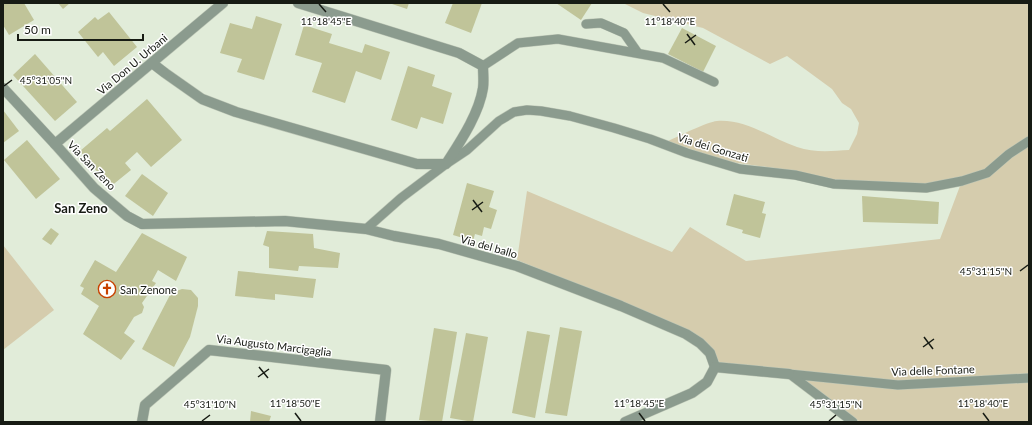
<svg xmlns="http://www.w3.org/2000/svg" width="1032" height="425" font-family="Lato,sans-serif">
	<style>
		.green { fill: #d5ccad }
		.building { fill: #c0c499 }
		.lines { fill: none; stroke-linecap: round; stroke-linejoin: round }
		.service-casing { stroke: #bdc6b6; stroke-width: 10 }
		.minor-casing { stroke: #bdc6b6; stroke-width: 11 }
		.service { stroke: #8b9b8e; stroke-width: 9 }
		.minor { stroke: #8b9b8e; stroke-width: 10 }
		.ticks { fill: none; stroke: #171b14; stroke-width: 1.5 }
		.labels { text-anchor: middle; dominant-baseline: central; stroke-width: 3; stroke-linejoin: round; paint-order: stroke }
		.street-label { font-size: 11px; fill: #171b14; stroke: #fff }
		.poi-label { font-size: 11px; fill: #171b14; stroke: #fff; text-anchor: start }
		.quarter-label { font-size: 13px; font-weight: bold; fill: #171b14; stroke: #fff }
		.ticks-label { font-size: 10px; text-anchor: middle; fill: #171b14; stroke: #fff; stroke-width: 3; stroke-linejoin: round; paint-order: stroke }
	</style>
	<rect width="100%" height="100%" fill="#e1ecd9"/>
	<g class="green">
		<path d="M623,3H1029V422H860L792,370L720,363L707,344L688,330L517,260L527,191L672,252L690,227L746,261L940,239L963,178L926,184L835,180L795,171L724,161L668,141C679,136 707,122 717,121C747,119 770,138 797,147C814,153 832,151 849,150L857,134L859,123L851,109L842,103L832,89L787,56L770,64L703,28L643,13Z"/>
		<path d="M3,245L54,310L3,350Z"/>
	</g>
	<g class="building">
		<path d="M3,3H24L34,20L9,35L3,25Z"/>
		<path d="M58,3H70L63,9Z"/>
		<path d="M389,3H409L407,9Z"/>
		<path d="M453,3H482L471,33L445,23Z"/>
		<path d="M556,3H592L581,20Z"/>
		<path d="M109,12L137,47L114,66L103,52L98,57L78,32L95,17L98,20Z"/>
		<path d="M256,16L282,24L264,80L237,72L242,59L220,53L230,23L252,29Z"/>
		<path d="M304,25L332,34L329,43L362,53L365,44L390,52L381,80L356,71L345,103L312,92L322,63L295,55Z"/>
		<path d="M682,28L716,46L703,72L668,54Z"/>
		<path d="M35,54L77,102L55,121L13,75Z"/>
		<path d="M408,66L435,75L432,86L452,93L443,124L421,117L417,129L391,120Z"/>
		<path d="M147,99L182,140L151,167L137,152L125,163L131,170L110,187L80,151L107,128L110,131Z"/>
		<path d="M3,110L19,131L3,143Z"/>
		<path d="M27,140L60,179L36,199L4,160Z"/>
		<path d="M142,174L168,193L153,216L125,196Z"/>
		<path d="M467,183L494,191L489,207L497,210L491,229L484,227L482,236L475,234L473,241L453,235Z"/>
		<path d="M734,194L765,202L762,213L766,214L760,238L742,233L743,230L726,225Z"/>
		<path d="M862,196L939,202L938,224L863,222Z"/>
		<path d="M51,228L59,234L51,245L42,239Z"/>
		<path d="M267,231L313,234L314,248L340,253L338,268L299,266L298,271L269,268V247L263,245Z"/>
		<path d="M142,233L187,257L176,281L158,270L152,281L156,283L142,303L144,307L142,313L134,317L124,333L135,341L121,360L83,334L99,306L81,294L84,288L80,286L95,260L116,272Z"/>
		<path d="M238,271L316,279L313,298L275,294V300L235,296Z"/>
		<path d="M182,289L191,290L198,298V306L190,337L174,367L142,349L171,293Z"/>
		<path d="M560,327L582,331L567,416L545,413Z"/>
		<path d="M434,328L457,332L442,422L419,420Z"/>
		<path d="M527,331L550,335L535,418L512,413Z"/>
		<path d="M466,333L488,337L473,422L450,418Z"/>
		<path d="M251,411L271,416L269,422H250Z"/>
	</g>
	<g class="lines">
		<defs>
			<g id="service">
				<path d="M586,24L601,23L624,33L638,53"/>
				<path d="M483,66L518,43L558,39L663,58L714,82"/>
				<path d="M366,229L401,198L446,164L467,150L499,121L514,112L527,110L541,111L570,116L614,128L650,139L687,153L740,169L795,175L834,184L926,188L962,181L987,173L1009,154L1029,141"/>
				<path d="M789,374L898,385L1029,378"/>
				<path d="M791,375L853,422"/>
			</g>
			<g id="minor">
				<path d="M152,63L165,73L202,99L236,112L417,164H446C460,142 479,114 483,88C484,81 483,73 483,66L459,53L298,3"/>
				<path d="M3,88L55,144L94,188L127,216L142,224L285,221L366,229L394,236L439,244L517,266L621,306L686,334L700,343L710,353L715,367"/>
				<path d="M55,144L223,3"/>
				<path d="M715,367L789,374"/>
				<path d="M142,422L145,405L209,350L386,370L380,422"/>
				<path d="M625,422L692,393L707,382L715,367"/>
			</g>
		</defs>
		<use href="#service" class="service-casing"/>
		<use href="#minor" class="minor-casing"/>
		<use href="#service" class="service"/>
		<use href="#minor" class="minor"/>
	</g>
	<path class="ticks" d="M319,4L326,12M663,4L670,12M687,34L695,45M685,43L696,35M4,86L12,80M473,200L482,212M472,210L483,202M1020,271L1028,265M924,337L933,349M923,347L934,339M259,367L268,378M258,377L269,369M295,413L301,421M639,413L645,421M983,413L989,421M202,421L210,415M829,421L836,415"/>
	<defs>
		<symbol id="church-ring" viewBox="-11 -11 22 22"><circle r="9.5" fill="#fff" stroke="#c84201" stroke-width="1.5"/><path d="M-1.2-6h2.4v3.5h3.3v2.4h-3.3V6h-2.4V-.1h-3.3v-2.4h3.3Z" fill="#c84201"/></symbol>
	</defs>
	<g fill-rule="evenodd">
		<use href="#church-ring" x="97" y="279" width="20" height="20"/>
	</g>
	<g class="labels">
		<g class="street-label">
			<text transform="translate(132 64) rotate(-40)">Via Don U. Urbani</text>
			<text transform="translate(713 147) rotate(17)">Via dei Gonzati</text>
			<text transform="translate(92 165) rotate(46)">Via San Zeno</text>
			<text transform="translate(489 246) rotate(16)">Via del ballo</text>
			<text transform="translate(274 345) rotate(7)">Via Augusto Marcigaglia</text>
			<text transform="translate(933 370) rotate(-2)">Via delle Fontane</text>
		</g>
		<g class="poi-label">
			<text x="120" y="289">San Zenone</text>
		</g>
		<g class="quarter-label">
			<text x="81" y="208">San Zeno</text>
		</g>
	</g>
	<g class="ticks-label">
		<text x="326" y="25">11°18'45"E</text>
		<text x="670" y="25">11°18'40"E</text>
		<text x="46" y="84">45°31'05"N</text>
		<text x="986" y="275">45°31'15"N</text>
		<text x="295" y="407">11°18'50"E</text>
		<text x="639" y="407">11°18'45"E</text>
		<text x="983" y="407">11°18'40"E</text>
		<text x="210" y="408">45°31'10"N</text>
		<text x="836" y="408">45°31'15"N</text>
	</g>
	<rect width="1032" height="425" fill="none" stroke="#171b14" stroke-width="8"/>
	<path d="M18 34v6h125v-6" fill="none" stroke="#171b14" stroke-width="2"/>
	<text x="24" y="34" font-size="12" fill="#171b14" stroke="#ffffff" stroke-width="3" paint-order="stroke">50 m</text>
</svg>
